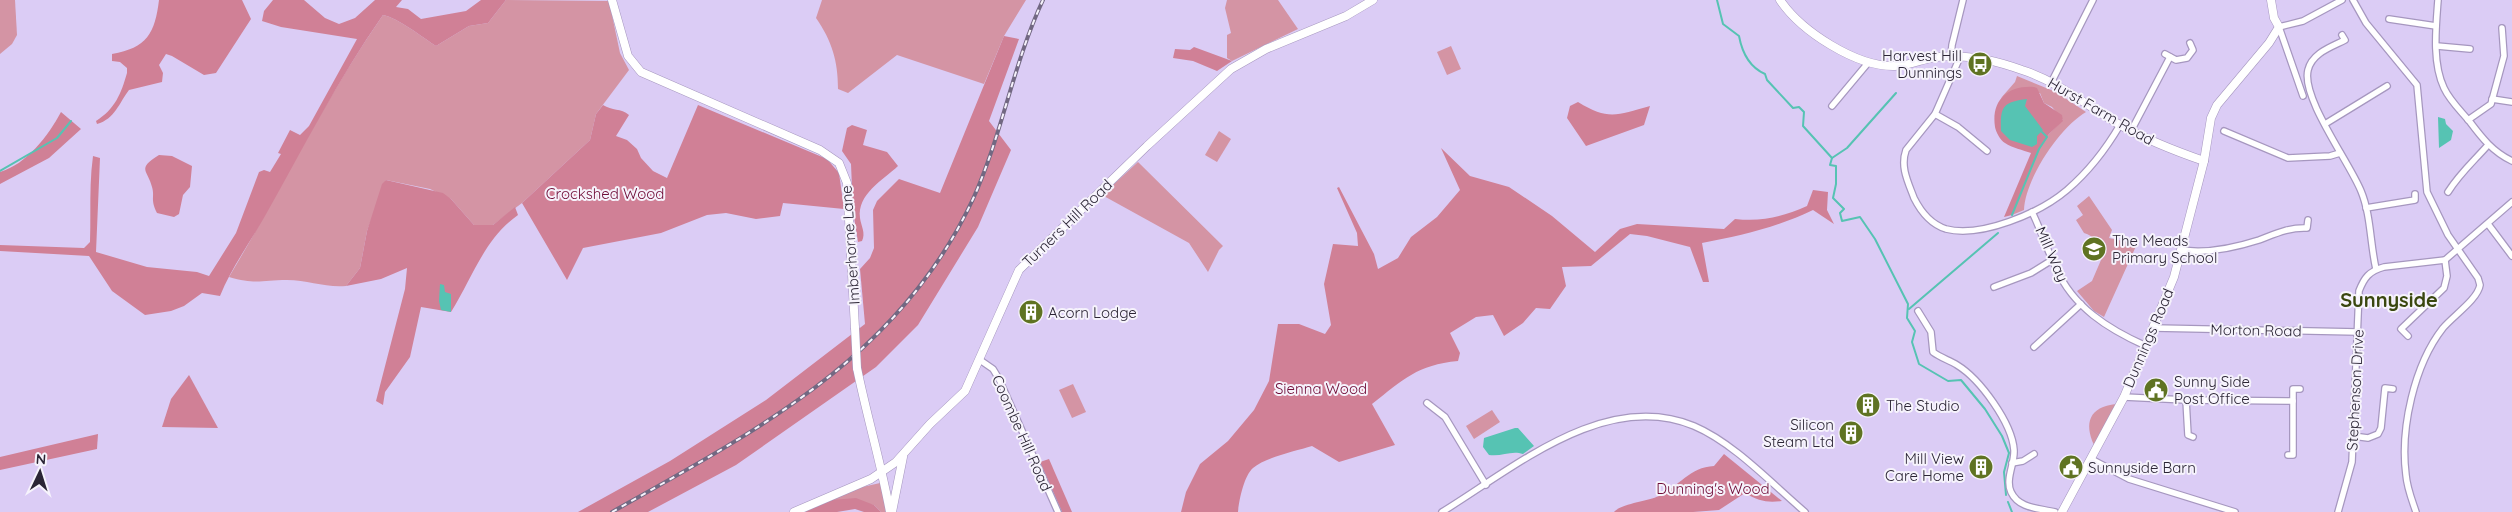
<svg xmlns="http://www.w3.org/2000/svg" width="2512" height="512" font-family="Quicksand,sans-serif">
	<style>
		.green { fill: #d494a4 }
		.forest { fill: #d08096 }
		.water { fill: #56c3b3 }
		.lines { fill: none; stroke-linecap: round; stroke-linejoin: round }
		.stream { stroke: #56c3b3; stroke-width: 2 }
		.street-casing { stroke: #a697bf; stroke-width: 8 }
		.secondary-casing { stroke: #a697bf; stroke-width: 9 }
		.street { stroke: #fff; stroke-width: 5.5 }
		.secondary { stroke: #fff; stroke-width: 8 }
		.rail-casing { stroke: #726882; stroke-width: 4 }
		.rail { stroke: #f6f3fc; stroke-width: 2; stroke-dasharray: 5.5; stroke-linecap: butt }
		.secondary-bridge-casing { stroke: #a697bf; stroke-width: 9; stroke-linecap: butt }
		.secondary-bridge { stroke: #fff; stroke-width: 8 }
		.labels { text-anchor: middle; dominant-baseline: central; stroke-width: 4; stroke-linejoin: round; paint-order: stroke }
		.poi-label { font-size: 15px; fill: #2b2535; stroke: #f6f3fc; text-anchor: start }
		.street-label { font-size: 15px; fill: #2b2535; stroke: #f6f3fc }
		.park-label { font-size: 15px; fill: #6f0c37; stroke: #f6f3fc }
		.district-label { font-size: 20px; font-weight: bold; fill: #3a470f; stroke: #f6f3fc }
	</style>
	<rect width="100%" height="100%" fill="#dbccf5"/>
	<g class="green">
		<path d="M0,0H15L17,35L12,44L0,54Z"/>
		<path d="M506,0L609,1L620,53L629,70L596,114L590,140L522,203L493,225H474L451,199L430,189L386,180L367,231L360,268L346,286C326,288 308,280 287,280C262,280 256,285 229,277C281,190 325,98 383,15C398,18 422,37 436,46L469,26L488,23Z"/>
		<path d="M822,0H1026L1004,36L984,84L897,55L848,93L838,89C838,61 832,41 816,18Z"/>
		<path d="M1227,0H1278L1298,29L1232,61L1227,58V35L1231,33L1225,8Z"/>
		<path d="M1451,46L1461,69L1447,75L1437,52Z"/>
		<path d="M2017,76L2056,92L2086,112C2060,127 2025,179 2024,210L2012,215L2039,149L2049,134L2063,120L2052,107L2044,103L2040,93L2011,91L2001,98L2015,82Z"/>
		<path d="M1219,131L1231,139L1217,162L1205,155Z"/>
		<path d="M1138,162L1223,246L1219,250L1208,272L1189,243L1102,195Z"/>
		<path d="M2089,196L2112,230L2109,238L2137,244L2104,317L2094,311L2077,291L2092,281L2104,253C2099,246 2094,235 2084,233L2076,220L2083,215L2077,206Z"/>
		<path d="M1073,384L1086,412L1072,418L1059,390Z"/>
		<path d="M2116,404L2113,409L2094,445C2084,423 2089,407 2116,404Z"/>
		<path d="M1492,410L1500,422L1474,439L1466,426Z"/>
		<path d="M880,483L883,486L887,512H881L874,505L831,500L858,488Z"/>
	</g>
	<g class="forest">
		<path d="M159,0H242L251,19L216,73L204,75L172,56L166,54L159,65L163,73L162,82L129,90C119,103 115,119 97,124L96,121C115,109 121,94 127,73V68L120,62L112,61V54C147,48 155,33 159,0Z"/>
		<path d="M375,0H402L396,7L408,9L421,19L466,11L481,0H506L488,23L469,26L436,46C422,37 398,18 383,15C338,79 303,149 265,216C250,243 231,268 220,296L202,293L184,306L171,311L145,315L112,291L89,256L0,251V245L84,248L90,242C91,214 89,184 93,156L100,158L96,252L147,267L197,272L209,276L236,233L259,172L264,170L270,172L281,154L278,153L290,130L300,135L309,126L357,39L281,27L262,21L264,11L273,0H304L325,18L339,24L355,18Z"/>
		<path d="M1004,36L1019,39L989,121L1011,150L978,227L918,325L876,367L736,465L648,512H578L670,461L766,400L865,324L860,269L870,258L874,248L873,210L877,201L899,179L940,193Z"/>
		<path d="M1194,47L1232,61L1217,71L1193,61L1173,58L1175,49L1190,50Z"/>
		<path d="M2034,87L2037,88L2044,103L2062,115L2063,121L2049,134L2039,149L2012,215L2004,217L2031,153C2023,150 2012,148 2005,143C2000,140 1996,132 1995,127C1991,101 2007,85 2034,87Z"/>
		<path d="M1578,102C1609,121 1617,115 1650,106L1644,125L1586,146L1567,118L1570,106Z"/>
		<path d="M603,105C612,111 621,108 629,115L616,136L627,140L637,149L641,158L653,171L667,178L698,105L827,159L839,173L844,209L783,203L780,216L756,219L726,213L707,215L661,233L583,248L567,280L522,203L590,140L596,114Z"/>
		<path d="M61,112L81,129L49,158L0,184V172C27,164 48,136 61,112Z"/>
		<path d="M852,125L867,130L863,145L887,152L898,166C883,180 857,194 860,218C861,226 866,233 862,241L858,242L853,211L851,164L842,151L847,128Z"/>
		<path d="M1441,148L1470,176L1509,187L1552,216L1595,252L1620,229L1637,224L1724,229L1735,219C1762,222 1782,217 1807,206L1813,190L1828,192L1827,210L1834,224L1813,210C1778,227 1740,236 1702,243L1709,282H1703L1690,247L1647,236L1630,234L1591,266L1562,267L1566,286L1550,309L1536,308L1523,323L1504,336L1493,315L1476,317L1450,333L1460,353L1458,361C1417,365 1404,379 1372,404L1395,445L1339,462L1312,446C1296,451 1266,457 1253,468C1244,476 1239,500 1238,512H1181L1186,492L1200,464L1228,441L1254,410L1269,381L1278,324H1299L1325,334L1331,325L1324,284L1333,244L1358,246L1357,233L1337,188L1339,187L1374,254L1378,269L1398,258L1411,237L1437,217L1460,190Z"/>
		<path d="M159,155L172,156L192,166L190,187L183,195L179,214L174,217L157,213C150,199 155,197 152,187C148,170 136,169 159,155Z"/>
		<path d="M386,180L443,193L451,199L474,225H493L515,207L518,215C484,239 473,277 451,312L421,307L410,357L385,392L383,405L376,401L405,289L407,268L381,279L346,286L360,268L367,231L382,184Z"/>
		<path d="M189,375L218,428L162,427L171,399Z"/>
		<path d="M98,434L97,449L0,470V457Z"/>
		<path d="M1724,454L1782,501C1767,503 1759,501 1745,493L1719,510L1693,512H1614C1620,504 1648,501 1659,496C1678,487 1690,467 1714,466Z"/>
		<path d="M1049,459L1072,512H1062L1040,462Z"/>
		<path d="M856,498L874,505L881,512H864L855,509L837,512H802L831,500Z"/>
	</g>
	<g class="water">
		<path d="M2027,99L2025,106L2043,130L2037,136V144L2032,147L2010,140L2001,131C2000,106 2003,102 2027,99Z"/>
		<path d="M2438,117L2445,119L2446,124L2453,131L2451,140L2439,148Z"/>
		<path d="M440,284L444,285L445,292L451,294V312L441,310L439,301Z"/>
		<path d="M1515,428H1518L1534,446L1523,454C1511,450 1502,457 1489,455L1483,447L1484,438Z"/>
	</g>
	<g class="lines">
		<g class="stream">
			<path d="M1717,0L1723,24L1739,36C1742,52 1749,67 1765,74L1767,80L1793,108L1799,107L1804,112L1803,126L1832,158"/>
			<path d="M1896,93L1847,148L1832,158L1830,165L1836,166V184L1833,198L1844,209L1840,213L1842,221L1860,217L1875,239L1908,304L1907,318L1915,331L1912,342L1919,364L1948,381L1961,380L1985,409L2002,436L2009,453L2004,472L2006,495"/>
			<path d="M0,171L57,138L71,121"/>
			<path d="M2012,215L2039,149L2047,137L2042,132"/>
			<path d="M1909,309L1998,233"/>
			<path d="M2008,502L2012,512"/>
		</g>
		<defs>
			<g id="street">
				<path d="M2353,0L2366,23L2417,85L2427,192L2448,235L2478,278L2480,285C2478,299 2453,316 2443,328C2414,365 2400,429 2406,475C2407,488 2412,500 2416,512"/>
				<path d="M2438,0C2436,27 2432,63 2444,88C2450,101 2461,111 2470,122C2482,138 2493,152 2512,161"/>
				<path d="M2389,19L2436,26"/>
				<path d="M2342,35L2345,40C2331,47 2312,53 2308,70C2301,98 2350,163 2361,191C2371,215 2370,243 2376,269"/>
				<path d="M2437,46L2470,49"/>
				<path d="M2165,54L2176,60L2187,58L2193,50L2190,43"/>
				<path d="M1951,57L1952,45L1963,0"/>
				<path d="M1960,57L1935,114L1906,150C1900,167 1908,182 1914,198C1921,212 1930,224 1946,229C1981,238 2040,213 2067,190C2088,172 2106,149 2120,125"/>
				<path d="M2052,81L2093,0"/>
				<path d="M2303,96L2279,27L2303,21L2342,0"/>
				<path d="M2492,99L2512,102"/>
				<path d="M1832,106L1868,63"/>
				<path d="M1935,114L1958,127L1987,151"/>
				<path d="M2468,120L2491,104L2504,56L2502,28"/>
				<path d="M2325,124L2387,86"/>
				<path d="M2131,131L2170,57"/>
				<path d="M2224,131L2288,158L2330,156L2340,153"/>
				<path d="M2448,192C2460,173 2473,162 2488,145"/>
				<path d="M2366,208L2415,200V194"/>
				<path d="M2032,212C2041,230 2047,250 2056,268C2073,307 2108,329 2146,346"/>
				<path d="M2488,224L2512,256"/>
				<path d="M2182,250C2208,254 2234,248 2259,240C2275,234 2290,227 2307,228L2308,220"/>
				<path d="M1994,287L2031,273L2052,260"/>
				<path d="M1918,311L1931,332L1933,352C1941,358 1949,360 1957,365C1980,379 2012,423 2014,450C2015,463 2005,479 2011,492C2019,509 2039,508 2055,512"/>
				<path d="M2154,328L2358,332"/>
				<path d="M2408,336L2401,329L2444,288L2447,276L2445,260"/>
				<path d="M2034,347L2081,304"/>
				<path d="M980,360L993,369L999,379L1058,512"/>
				<path d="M2124,397L2186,400L2293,401V389H2300"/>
				<path d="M2186,400L2188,435L2193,437"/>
				<path d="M1427,403L1445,417L1486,485"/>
				<path d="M2353,436L2368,438L2378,434L2381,428L2385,388L2393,389"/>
				<path d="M2288,455H2293V401"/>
				<path d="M2091,459L2129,479L2235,512"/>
				<path d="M2012,463L2023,461L2034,454"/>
				<path d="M1442,512C1514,468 1605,389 1694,426C1734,443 1772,484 1805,512"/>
				<path d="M2338,512L2352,462L2359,291C2364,278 2369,271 2384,267L2445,260L2512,202"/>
			</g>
			<g id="secondary">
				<path d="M612,0L628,56L641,72L820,150L839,163L847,183L855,328"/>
				<path d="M1780,0C1801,31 1856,67 1895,66C1909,66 1922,59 1936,57C1964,54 1995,60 2022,70C2059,82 2087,106 2120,125C2147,140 2175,151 2204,161"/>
				<path d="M857,368C867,417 881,463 890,512"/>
				<path d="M794,512L871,479L896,462L930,424L965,391L1019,270L1147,146L1231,69L1266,49L1346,16L1373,0"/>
				<path d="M892,512L903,457"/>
				<path d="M2062,512L2124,397L2174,277L2204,161L2211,118L2217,105L2269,43L2279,27L2274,18L2271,0"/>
			</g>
		</defs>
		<use href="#street" class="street-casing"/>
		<use href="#secondary" class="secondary-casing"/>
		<use href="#street" class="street"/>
		<use href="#secondary" class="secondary"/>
		<defs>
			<path id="rail" d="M612,512C757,430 899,358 973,199C1002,135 1013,64 1043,0"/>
		</defs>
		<use href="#rail" class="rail-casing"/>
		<use href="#rail" class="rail"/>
		<defs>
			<path id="secondary-bridge" d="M855,328L857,368"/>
		</defs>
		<use href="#secondary-bridge" class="secondary-bridge-casing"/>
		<use href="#secondary-bridge" class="secondary-bridge"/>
	</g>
	<defs>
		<symbol id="bus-disc" viewBox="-11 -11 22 22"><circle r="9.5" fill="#5f7322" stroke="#f6f3fc"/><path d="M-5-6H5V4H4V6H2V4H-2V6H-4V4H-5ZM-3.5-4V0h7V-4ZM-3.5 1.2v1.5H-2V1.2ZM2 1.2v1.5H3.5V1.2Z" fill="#fff"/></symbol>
		<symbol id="school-disc" viewBox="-11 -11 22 22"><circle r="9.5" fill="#5f7322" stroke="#f6f3fc"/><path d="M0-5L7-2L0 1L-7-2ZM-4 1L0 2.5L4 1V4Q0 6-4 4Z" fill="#fff"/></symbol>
		<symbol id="building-disc" viewBox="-11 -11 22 22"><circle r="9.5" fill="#5f7322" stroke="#f6f3fc"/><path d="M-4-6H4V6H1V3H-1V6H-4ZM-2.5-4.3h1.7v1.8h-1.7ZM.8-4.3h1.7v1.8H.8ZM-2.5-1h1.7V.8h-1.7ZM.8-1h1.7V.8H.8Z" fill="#fff"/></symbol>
		<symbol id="civic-disc" viewBox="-11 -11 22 22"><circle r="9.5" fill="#5f7322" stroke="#f6f3fc"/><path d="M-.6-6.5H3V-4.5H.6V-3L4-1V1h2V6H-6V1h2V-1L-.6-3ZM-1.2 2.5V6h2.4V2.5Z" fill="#fff"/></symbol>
	</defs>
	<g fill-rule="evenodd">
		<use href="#bus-disc" x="1966" y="50" width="28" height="28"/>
		<use href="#school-disc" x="2080" y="235" width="28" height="28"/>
		<use href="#building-disc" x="1017" y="298" width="28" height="28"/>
		<use href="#civic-disc" x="2142" y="376" width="28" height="28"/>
		<use href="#building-disc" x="1854" y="391" width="28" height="28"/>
		<use href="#building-disc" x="1837" y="419" width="28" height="28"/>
		<use href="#building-disc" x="1967" y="453" width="28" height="28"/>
		<use href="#civic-disc" x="2057" y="453" width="28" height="28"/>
	</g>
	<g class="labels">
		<g class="poi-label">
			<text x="1962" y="55" text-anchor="end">Harvest Hill<tspan x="1962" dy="17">Dunnings</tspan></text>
			<text x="2112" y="240">The Meads<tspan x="2112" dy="17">Primary School</tspan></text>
			<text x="1048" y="312">Acorn Lodge</text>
			<text x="2174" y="381">Sunny Side<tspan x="2174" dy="17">Post Office</tspan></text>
			<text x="1886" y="405">The Studio</text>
			<text x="1834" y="424" text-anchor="end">Silicon<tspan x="1834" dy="17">Steam Ltd</tspan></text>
			<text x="1964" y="458" text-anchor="end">Mill View<tspan x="1964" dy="17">Care Home</tspan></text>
			<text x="2088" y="467">Sunnyside Barn</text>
		</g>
		<g class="street-label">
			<text transform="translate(2101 111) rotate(30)">Hurst Farm Road</text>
			<text transform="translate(1067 223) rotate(-44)">Turners Hill Road</text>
			<text transform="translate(850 245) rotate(-94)">Imberhorne Lane</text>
			<text transform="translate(2052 254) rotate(66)">Mill Way</text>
			<text transform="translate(2256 330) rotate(1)">Morton Road</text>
			<text transform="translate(2148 338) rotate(-67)">Dunnings Road</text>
			<text transform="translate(2355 390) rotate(-87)">Stephenson Drive</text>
			<text transform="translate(1022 433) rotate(66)">Coombe Hill Road</text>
		</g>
		<g class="park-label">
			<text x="605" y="193">Crockshed Wood</text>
			<text x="1321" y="388">Sienna Wood</text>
			<text x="1713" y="488">Dunning's Wood</text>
		</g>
		<g class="district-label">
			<text x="2389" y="299">Sunnyside</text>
		</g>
	</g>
	<g transform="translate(40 472) rotate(4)" stroke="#f6f3fc" stroke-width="4" paint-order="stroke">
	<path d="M0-4L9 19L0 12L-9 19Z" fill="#2b2535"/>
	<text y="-8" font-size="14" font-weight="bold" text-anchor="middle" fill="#2b2535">N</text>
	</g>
</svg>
